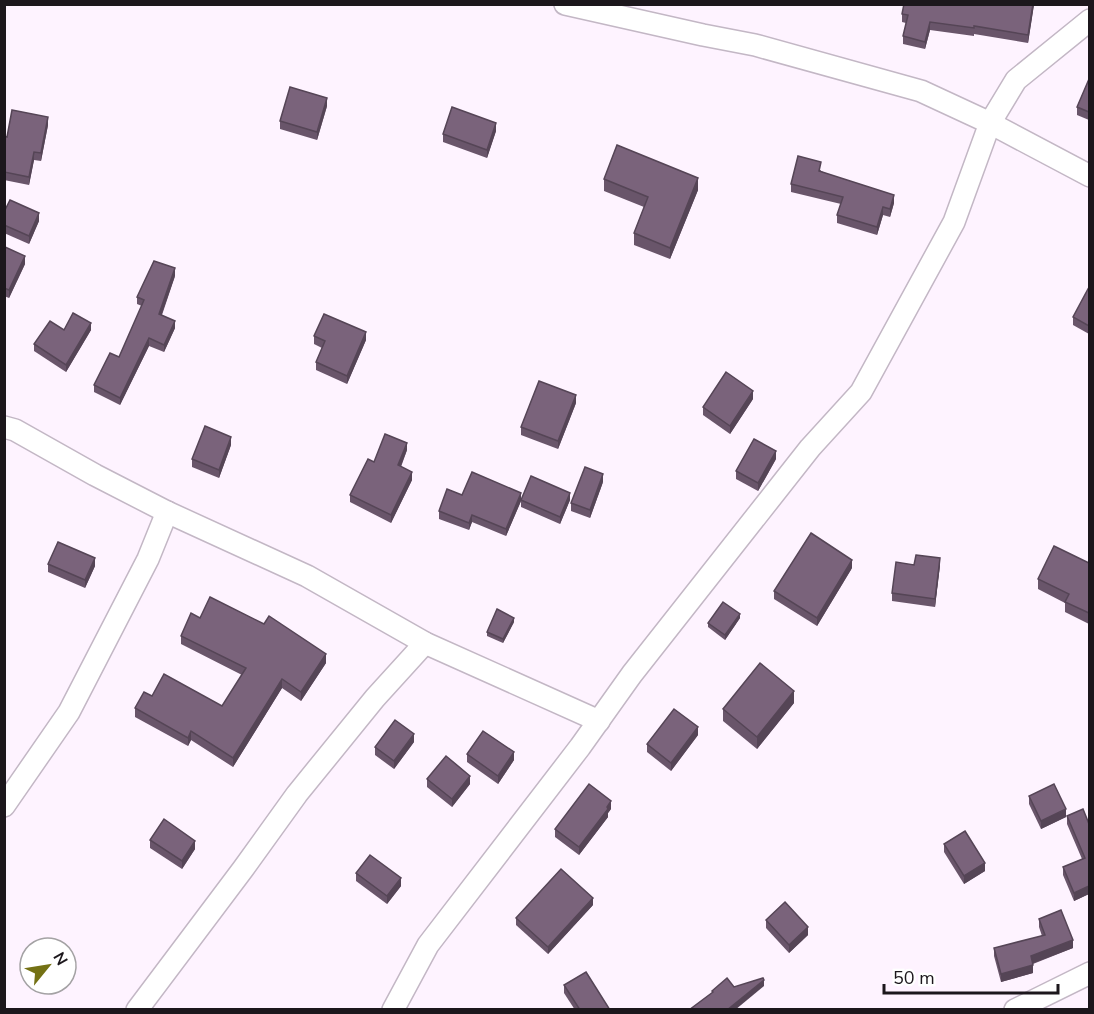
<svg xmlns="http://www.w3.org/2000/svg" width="1094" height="1014" font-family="'Nunito Sans',sans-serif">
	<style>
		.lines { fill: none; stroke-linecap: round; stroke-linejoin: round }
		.minor-casing { stroke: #c3b7c5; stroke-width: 24 }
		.minor { stroke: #fff; stroke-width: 21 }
		.wall { fill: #69556a }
		.shaded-wall { fill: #554556 }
		.building { fill: #7a637b; stroke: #554556; stroke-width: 1.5 }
	</style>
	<rect width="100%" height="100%" fill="#fef3ff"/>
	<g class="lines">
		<defs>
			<g id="minor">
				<path d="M565,4L703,35L755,45L921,91L990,123L1090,176"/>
				<path d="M4,427L15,430L95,475L167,512L307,576L425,643L599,721"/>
				<path d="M4,806L69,712L148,559L167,512"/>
				<path d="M137,1010L243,869L297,794L375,698L425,643"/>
				<path d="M393,1010L428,945L580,747L632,674L810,448L861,392L954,222L990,123L1016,80L1090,20"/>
				<path d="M1015,1010L1090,973"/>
			</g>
		</defs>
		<use href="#minor" class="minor-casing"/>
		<use href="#minor" class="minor"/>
	</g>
	<g class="wall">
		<path d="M1034,4L1028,43L974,34V36L930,30L925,49L903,44V36L906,23L902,22V14Z"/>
		<path d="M1089,79V120L1077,115V107Z"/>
		<path d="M327,106L317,140L280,129V121Z"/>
		<path d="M48,125L41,161L34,160L29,185L4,180V136L7,137Z"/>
		<path d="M496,131L487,158L443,142V134Z"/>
		<path d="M821,170V171L894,203L890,217L883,215L877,235L837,223V215L841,204L791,192V184Z"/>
		<path d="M604,179L698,190L670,259L634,245V233L644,207L604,191Z"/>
		<path d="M4,212L39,221L29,244L4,233Z"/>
		<path d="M4,248L25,264L9,298L4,296Z"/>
		<path d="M175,276L162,315L175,328L164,352L149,346L120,405L94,392V385L119,357L142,306L137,304V297Z"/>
		<path d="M1089,290V334L1073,325V317Z"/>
		<path d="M64,330H91L66,372L34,351V344Z"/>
		<path d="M314,336L366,340L347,384L316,370V362L322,348L314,344Z"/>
		<path d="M753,399L730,434L703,415V407Z"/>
		<path d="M576,403L558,449L521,435V427Z"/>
		<path d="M231,445L219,478L192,467V459Z"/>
		<path d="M407,450L401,467L412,480L391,523L350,502V495L374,462Z"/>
		<path d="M776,459L758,491L736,479V471Z"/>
		<path d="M603,482L590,518L571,511V503Z"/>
		<path d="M462,495L521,501L506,536L472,522L469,530L439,519V511Z"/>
		<path d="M521,500H570L560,524L521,507Z"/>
		<path d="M1089,563V624L1065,612V603L1038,589V579Z"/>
		<path d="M48,564L95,566L85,588L48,572Z"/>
		<path d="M940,565L935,607L892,601V593Z"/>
		<path d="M852,568L817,626L774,599V591Z"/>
		<path d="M200,618L326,663L301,701L282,688L233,767L191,740L188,746L135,717V708L152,696L222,706L242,675L181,644V636Z"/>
		<path d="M740,618L725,640L708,627V623Z"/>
		<path d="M514,622L503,643L487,636V632Z"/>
		<path d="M794,703L757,749L723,721V709Z"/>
		<path d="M698,735L671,771L647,752V744Z"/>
		<path d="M414,742L394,769L375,755V747Z"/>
		<path d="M467,754L514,760L498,784L467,762Z"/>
		<path d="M427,779L470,784L452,807L427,787Z"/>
		<path d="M1029,796L1066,817L1041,829L1029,804Z"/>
		<path d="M611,809L608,813V817L579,855L555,837V829Z"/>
		<path d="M1067,816L1089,824V894L1074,901L1063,875V867L1082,859L1067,824Z"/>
		<path d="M150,840L195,849L182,869L150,848Z"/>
		<path d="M944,844L985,871L964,884L944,852Z"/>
		<path d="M356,873L401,886L387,904L356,881Z"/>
		<path d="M593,905L548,954L516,925V918Z"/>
		<path d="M1039,919L1073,948L1033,964V973L1001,982L994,956V948L1042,936L1039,927Z"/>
		<path d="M766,920L808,935L789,953L766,928Z"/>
		<path d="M564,985L610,1010H575L564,993Z"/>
	</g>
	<g class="shaded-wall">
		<path d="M1033,4L1034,5L1028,43V35Z"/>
		<path d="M930,22V30L925,49V42Z"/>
		<path d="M327,98V106L317,140V132Z"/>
		<path d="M48,117V125L41,161V153Z"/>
		<path d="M496,123V131L487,158V150Z"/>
		<path d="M34,152V160L29,185V177Z"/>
		<path d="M698,178V190L670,259V248Z"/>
		<path d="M894,195V203L890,217V209Z"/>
		<path d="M883,207V215L877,235V227Z"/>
		<path d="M39,213V221L29,244V236Z"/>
		<path d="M25,256V264L9,298V290Z"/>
		<path d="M175,268V276L159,322V314Z"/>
		<path d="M175,321V328L164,352V345Z"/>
		<path d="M91,323V330L66,372V365Z"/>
		<path d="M366,332V340L347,384V376Z"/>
		<path d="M149,338V346L120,405V398Z"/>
		<path d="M753,391V399L730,434V426Z"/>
		<path d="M576,395V403L558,449V441Z"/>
		<path d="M231,437V445L219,478V470Z"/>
		<path d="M407,443V450L398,473V465Z"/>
		<path d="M776,451V459L758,491V483Z"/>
		<path d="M412,472V480L391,523V515Z"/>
		<path d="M603,474V482L590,518V510Z"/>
		<path d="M521,493V501L506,536V529Z"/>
		<path d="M570,493V500L560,524V517Z"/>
		<path d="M472,515V522L469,530V523Z"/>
		<path d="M95,558V566L85,588V580Z"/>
		<path d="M940,558V565L935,607V599Z"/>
		<path d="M852,560V568L817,626V618Z"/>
		<path d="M740,614V618L725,640V635Z"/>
		<path d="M514,618V622L503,643V639Z"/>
		<path d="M326,654V663L301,701V692Z"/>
		<path d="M282,679V688L233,767V758Z"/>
		<path d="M794,691V703L757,749V737Z"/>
		<path d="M698,727V735L671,771V763Z"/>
		<path d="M191,731V740L188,746V738Z"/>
		<path d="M414,734V742L394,769V761Z"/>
		<path d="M514,752V760L498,784V776Z"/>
		<path d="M470,776V784L452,807V799Z"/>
		<path d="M611,801V809L608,813V817L579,855V847Z"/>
		<path d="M1066,809V817L1041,829V821Z"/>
		<path d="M195,841V849L182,869V861Z"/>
		<path d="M985,863V871L964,884V876Z"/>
		<path d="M401,878V886L387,904V896Z"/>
		<path d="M1089,886V894L1074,901V893Z"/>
		<path d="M593,898V905L548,954V947Z"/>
		<path d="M808,927V935L789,953V945Z"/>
		<path d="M1073,940V948L1031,964V956Z"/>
		<path d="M1033,965V973L1001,982V974Z"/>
		<path d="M764,980V986L735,1010H727Z"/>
	</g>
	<g class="building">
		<path d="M904,4H1033L1028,35L974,26V28L930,22L925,42L903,36L908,15L902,14Z"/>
		<path d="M1089,79V112L1077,107Z"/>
		<path d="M290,87L327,98L317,132L280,121Z"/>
		<path d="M452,107L496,123L487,150L443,134Z"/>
		<path d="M12,110L48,117L41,153L34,152L29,177L4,172V136L7,137Z"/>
		<path d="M617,145L698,178L670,248L634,233L648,197L604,179Z"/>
		<path d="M798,156L821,162L819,171L894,195L890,209L883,207L877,227L837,215L843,197L791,184Z"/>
		<path d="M10,200L39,213L29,236L4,225V212Z"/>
		<path d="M5,247L25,256L9,290L4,288Z"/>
		<path d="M154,261L175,268L159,314L175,321L164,345L149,338L120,398L94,385L110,353L119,357L144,300L137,297Z"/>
		<path d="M1088,289L1089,290V326L1073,317Z"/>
		<path d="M73,313L91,323L66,365L34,344L50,321L64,330Z"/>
		<path d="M324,314L366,332L347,376L316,362L325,341L314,336Z"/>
		<path d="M726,372L753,391L730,426L703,407Z"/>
		<path d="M539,381L576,395L558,441L521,427Z"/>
		<path d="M205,426L231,437L219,470L192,459Z"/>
		<path d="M385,434L407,443L398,465L412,472L391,515L350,495L368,459L374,462Z"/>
		<path d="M754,439L776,451L758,483L736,471Z"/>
		<path d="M585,467L603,474L590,510L571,503Z"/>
		<path d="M472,472L521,493L506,529L472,515L469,523L439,511L447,489L462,495Z"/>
		<path d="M531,476L570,493L560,517L521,500Z"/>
		<path d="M811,533L852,560L817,618L774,591Z"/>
		<path d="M58,542L95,558L85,580L48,564Z"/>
		<path d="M1054,546L1089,563V613L1065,602L1069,594L1038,579Z"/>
		<path d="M916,555L940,558L935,599L892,593L896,562L914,565Z"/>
		<path d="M210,597L264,624L269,616L326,654L301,692L282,679L233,758L191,731L188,738L135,708L144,692L152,696L164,674L222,706L246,668L181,636L191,613L200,618Z"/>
		<path d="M723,602L740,614L725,635L708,623Z"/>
		<path d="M497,609L514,618L503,639L487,632Z"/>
		<path d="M760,663L794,691L757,737L723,709Z"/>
		<path d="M674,709L698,727L671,763L647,744Z"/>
		<path d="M395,720L414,734L394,761L375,747Z"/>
		<path d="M483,731L514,752L498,776L467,754Z"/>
		<path d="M446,756L470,776L452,799L427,779Z"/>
		<path d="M589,784L611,801L607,807L608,809L579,847L555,829Z"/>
		<path d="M1054,784L1066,809L1041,821L1029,796Z"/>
		<path d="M1083,809L1089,824V886L1074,893L1063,867L1085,858L1067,816Z"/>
		<path d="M164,819L195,841L182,861L150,840Z"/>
		<path d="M965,831L985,863L964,876L944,844Z"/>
		<path d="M370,855L401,878L387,896L356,873Z"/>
		<path d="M561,869L593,898L548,947L516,918Z"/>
		<path d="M785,902L808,927L789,945L766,920Z"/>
		<path d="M1061,910L1073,940L1031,956L1033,965L1001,974L994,948L1045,935L1039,919Z"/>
		<path d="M586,972L610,1010H580L564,985Z"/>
		<path d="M727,978L734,987L763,978L764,980L727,1010H689L713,992L712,991Z"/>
	</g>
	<rect width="1094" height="1014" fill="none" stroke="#1c171c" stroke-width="12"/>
	<g transform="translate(48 966) rotate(60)"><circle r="28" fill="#ffffff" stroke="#a4a2a4" stroke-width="1.5"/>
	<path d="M0-4.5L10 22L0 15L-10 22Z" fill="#747114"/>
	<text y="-9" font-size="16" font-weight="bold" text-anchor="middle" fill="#1c171c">N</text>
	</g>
	<path d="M884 984v9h174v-9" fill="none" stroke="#1c171c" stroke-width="3"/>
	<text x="893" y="984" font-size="18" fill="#1c171c" stroke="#ffffff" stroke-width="4.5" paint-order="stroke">50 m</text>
</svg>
